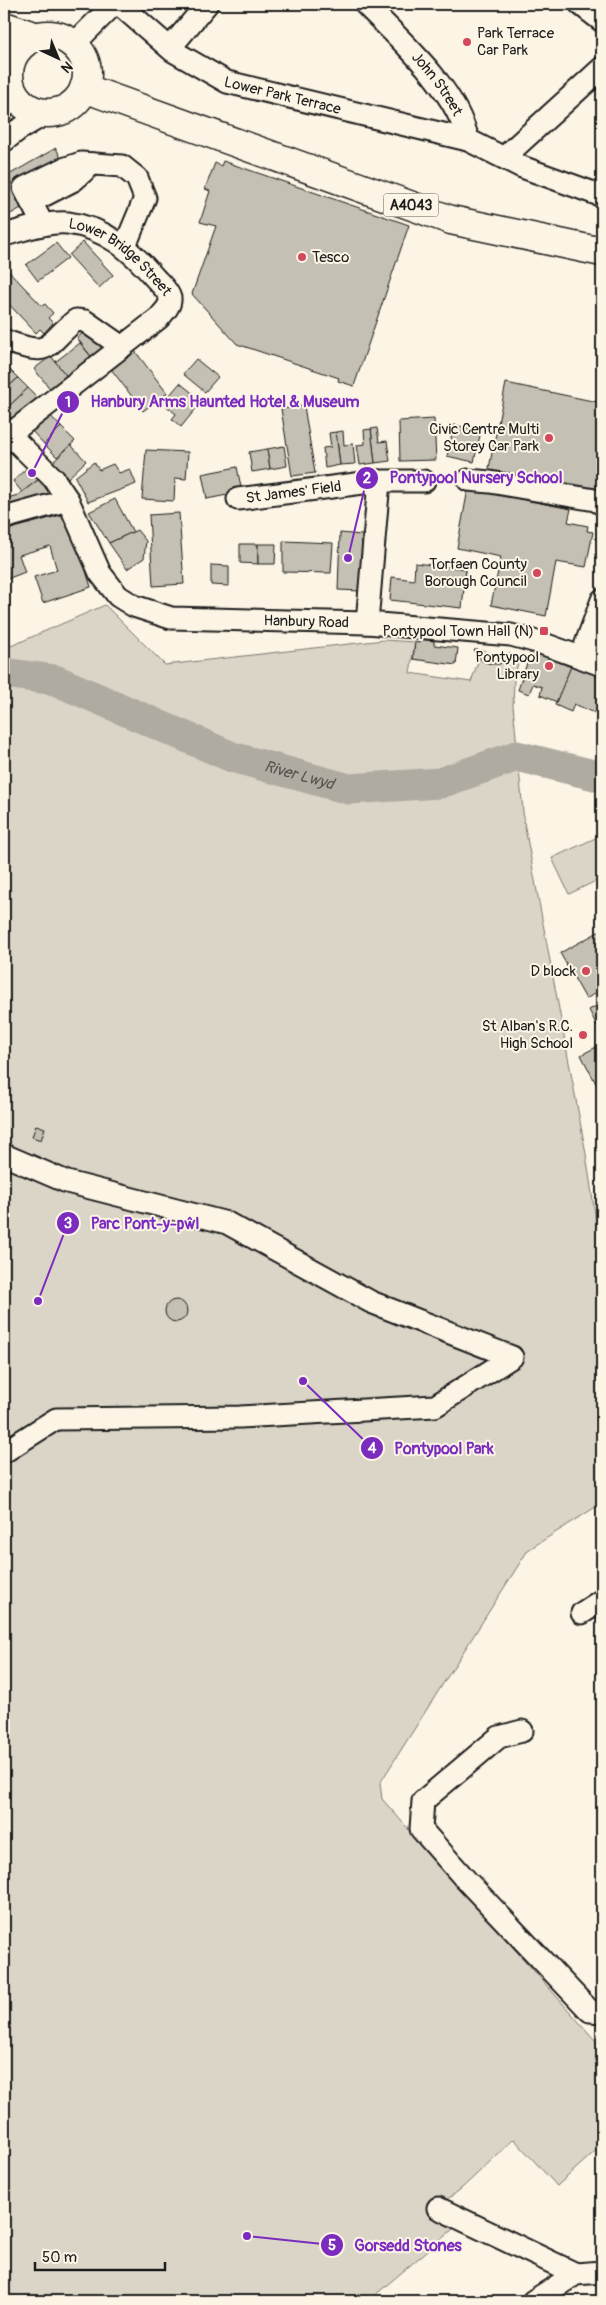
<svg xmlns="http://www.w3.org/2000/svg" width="606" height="2305" font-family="Pangolin,sans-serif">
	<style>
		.green { fill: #dbd5c8; stroke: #7c7872 }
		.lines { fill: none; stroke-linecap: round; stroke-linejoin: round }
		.river { stroke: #b0aba1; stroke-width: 31 }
		.building { fill: #c4c0b3; stroke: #1c1c1c }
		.minor-casing { stroke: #1c1c1c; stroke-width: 25 }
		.major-casing { stroke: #1c1c1c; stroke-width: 31 }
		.minor { stroke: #fcf5e5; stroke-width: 21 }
		.major { stroke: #fcf5e5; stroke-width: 28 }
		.poi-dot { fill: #d1495b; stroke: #fcf5e5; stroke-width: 2 }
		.labels { text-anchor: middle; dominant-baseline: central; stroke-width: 4; stroke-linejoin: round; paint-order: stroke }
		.shield { fill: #fcf5e5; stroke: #5f5d58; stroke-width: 1 }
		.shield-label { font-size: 14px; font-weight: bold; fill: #1c1c1c }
		.poi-label { font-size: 15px; fill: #1c1c1c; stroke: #fcf5e5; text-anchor: end }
		.street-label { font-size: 15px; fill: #1c1c1c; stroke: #fcf5e5 }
		.water-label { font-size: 16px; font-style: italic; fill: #575551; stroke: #fcf5e5 }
		.leader { fill: none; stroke: #7b2cbf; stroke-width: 2 }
		.callout-dot { fill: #7b2cbf; stroke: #fcf5e5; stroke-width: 2 }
		.mark-label { font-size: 15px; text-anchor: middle; font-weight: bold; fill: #fff }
		.callout-label { font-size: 16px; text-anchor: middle; font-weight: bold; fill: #7b2cbf; stroke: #fcf5e5; stroke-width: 4; stroke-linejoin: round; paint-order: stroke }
	</style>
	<rect width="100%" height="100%" fill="#fcf5e5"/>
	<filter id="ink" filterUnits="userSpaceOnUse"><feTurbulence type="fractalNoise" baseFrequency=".02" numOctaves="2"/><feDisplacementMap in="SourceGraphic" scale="10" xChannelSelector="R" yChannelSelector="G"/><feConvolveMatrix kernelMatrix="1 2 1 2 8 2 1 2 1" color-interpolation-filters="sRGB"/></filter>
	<g filter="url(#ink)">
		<g class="green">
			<path d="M105,605L165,665L384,640L415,642L410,673L471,682L482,650L518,663L514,680L513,705L524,822L585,1148L602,1260V1503L528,1550L380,1783L382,1799L602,2048V2145L557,2186L514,2139L461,2189L427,2214L453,2229L368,2301H4V649Z"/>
			<path d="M602,835V878L569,894L552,858Z"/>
		</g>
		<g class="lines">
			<path class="river" id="s1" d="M4,673L55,680L232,757L349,789L440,783L517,756L602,777"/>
		</g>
		<g class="building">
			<path d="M56,148L73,182L22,205L7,176Z"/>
			<path d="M223,161L409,225L354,386L338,381L339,378L237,344L192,294L216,226L200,222L210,191L205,189L215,163L221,166Z"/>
			<path d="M9,178L23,207L7,216L4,210V180Z"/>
			<path d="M83,242L113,275L99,288L69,255Z"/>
			<path d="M56,243L68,258L38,281L26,265Z"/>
			<path d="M4,266L42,306L45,304L53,313L48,318L53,323L44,333L40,329L36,333L4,299Z"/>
			<path d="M89,328L105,349L93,359L77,338Z"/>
			<path d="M80,343L93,359L68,378L55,362Z"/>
			<path d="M135,351L167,393L143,411L111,369Z"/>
			<path d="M51,356L68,378L52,391L34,369Z"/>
			<path d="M196,359L218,377L205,392L183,374Z"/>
			<path d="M8,368L18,378L4,391V372Z"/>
			<path d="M18,378L28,388L4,411V391Z"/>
			<path d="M180,383L202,401L181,427L172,419L176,414L163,403Z"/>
			<path d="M506,383L602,403V496L488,473Z"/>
			<path d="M28,388L38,398L14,421L4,411Z"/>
			<path d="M304,406L315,473L292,476L281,409Z"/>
			<path d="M47,412L61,427L44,444L30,429Z"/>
			<path d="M434,419L436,460L400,461L399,421Z"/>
			<path d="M454,425L481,431L474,462L447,456Z"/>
			<path d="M61,427L75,441L57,457L44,444Z"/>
			<path d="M377,428L379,442L387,441L390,461L375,463L371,429Z"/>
			<path d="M371,429L375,463L360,465L357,445L365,444L364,430Z"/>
			<path d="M343,431L344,445L353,444L355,464L340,465L336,432Z"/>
			<path d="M336,432L340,465L325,468L323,448L331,447L329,433Z"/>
			<path d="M71,445L86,461L68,478L53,462Z"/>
			<path d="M284,446L287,466L270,469L267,449Z"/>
			<path d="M267,449L270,469L252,472L249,452Z"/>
			<path d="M146,450L188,452L186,479L175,478L174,501L142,499Z"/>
			<path d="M94,462L99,470L113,464L119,473L130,469L136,484L88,502L75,477Z"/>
			<path d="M30,465L42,477L22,492L13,481Z"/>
			<path d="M237,467L242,492L207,499L202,474Z"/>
			<path d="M42,477L53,493L42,504L38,497L25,506L4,511V499L18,495Z"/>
			<path d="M468,489L571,509L568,522L588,526L587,531L593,532L586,567L556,562L546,616L491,605L501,557L457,548Z"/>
			<path d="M115,499L133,532L109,543L89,512Z"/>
			<path d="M68,513L91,587L43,603L34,577L57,570L50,546L19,555L25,572L7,579L4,571V531Z"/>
			<path d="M179,513L184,584L153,586L149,515Z"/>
			<path d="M137,530L146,541L144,558L127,569L109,543Z"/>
			<path d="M340,533L362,535L360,591L338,590Z"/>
			<path d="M283,541L333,543L331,573L283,572Z"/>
			<path d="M240,544H258V564L240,563Z"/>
			<path d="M258,544H276L275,564H258Z"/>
			<path d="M415,563L466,569L462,608L390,600L392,577L414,580Z"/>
			<path d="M211,565L229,566V586L211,585Z"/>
			<path d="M420,639L434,641V645L458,648L456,665L413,659L415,642L419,643Z"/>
			<path d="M474,650H479L484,659L494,662L507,654H511L500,664H491L482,661Z"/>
			<path d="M531,651L571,667L557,702L540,695L542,687L533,684L529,694L518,690Z"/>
			<path d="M572,664L602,675V716L574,704L571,712L555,705Z"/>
			<path d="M602,930V989L586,999L560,953Z"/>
			<path d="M602,1003V1036L589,1010Z"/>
			<path d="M602,1044V1095L581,1055Z"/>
			<path d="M36,1125L45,1128L41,1140L32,1137Z"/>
			<circle cx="176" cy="1311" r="11"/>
		</g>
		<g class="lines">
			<defs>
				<g id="minor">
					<path id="s2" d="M119,4L173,51L227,82L468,140"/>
					<path id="s3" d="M365,4C402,42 455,87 468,140L522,167L602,196"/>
					<path d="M580,4L602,21"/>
					<path d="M73,45L114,4"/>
					<path d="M170,48L207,4"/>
					<path d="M4,108L12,91"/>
					<path d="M4,141L18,130L47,113"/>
					<path d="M505,158L511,151L602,68"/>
					<path d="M31,202L74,180L92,164"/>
					<path d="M43,225L24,188L63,169L81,163L122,166L137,178L145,198L125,246"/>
					<path id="s4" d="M4,235C24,230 47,221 68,223C105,228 131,250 154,277C159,283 168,290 170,298C171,306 163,313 159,318L10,434L4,442"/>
					<path d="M6,341C53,358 43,346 76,320L85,321L122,347"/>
					<path id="s5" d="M4,429L54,479L68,500L100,573L118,596L134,606L171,618L367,623L511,635L541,643L602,665"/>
					<path d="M468,480L490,482L595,500L602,504"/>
					<path id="s6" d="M238,499L379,481H424"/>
					<path d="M4,518L68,500"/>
					<path d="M367,623L379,481"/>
					<path d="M581,657L602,600"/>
					<path d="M4,1155L67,1182L227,1223L371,1302L512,1357L435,1406L240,1417L56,1419L4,1452"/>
					<path d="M582,1613L602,1600"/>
					<path d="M522,1731L499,1737L423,1801L421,1829L466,1880L590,2011L602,2012"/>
					<path d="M438,2208L576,2274"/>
					<path d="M533,2301L576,2274L602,2272"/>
				</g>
				<g id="major">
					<path d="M4,26L37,37"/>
					<circle cx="48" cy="74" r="39"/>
					<path d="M84,88L451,220L602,252"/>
				</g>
			</defs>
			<use href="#minor" class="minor-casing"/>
			<use href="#major" class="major-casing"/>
			<use href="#minor" class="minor"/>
			<use href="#major" class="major"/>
		</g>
	</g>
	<g class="poi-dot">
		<circle cx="467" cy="42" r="5"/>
		<circle cx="302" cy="257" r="5"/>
		<circle cx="549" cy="438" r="5"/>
		<circle cx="537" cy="573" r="5"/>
		<rect x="539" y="626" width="10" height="10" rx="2.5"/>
		<circle cx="549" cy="666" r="5"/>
		<circle cx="586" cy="971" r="5"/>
		<circle cx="583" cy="1035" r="5"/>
	</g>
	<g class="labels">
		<rect class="shield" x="383.5" y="193.5" width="55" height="23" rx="4"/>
		<g class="shield-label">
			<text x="411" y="205">A4043</text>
		</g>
		<g class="poi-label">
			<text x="477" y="33" text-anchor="start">Park Terrace<tspan x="477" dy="17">Car Park</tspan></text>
			<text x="312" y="257" text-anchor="start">Tesco</text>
			<text x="539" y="429">Civic Centre Multi<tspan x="539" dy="17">Storey Car Park</tspan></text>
			<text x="527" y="564">Torfaen County<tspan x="527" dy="17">Borough Council</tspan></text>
			<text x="534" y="631">Pontypool Town Hall (N)</text>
			<text x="539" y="657">Pontypool<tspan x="539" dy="17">Library</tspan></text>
			<text x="576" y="971">D block</text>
			<text x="573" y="1026">St Alban's R.C.<tspan x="573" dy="17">High School</tspan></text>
		</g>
		<g class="street-label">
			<text stroke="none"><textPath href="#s3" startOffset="108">John Street</textPath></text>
			<text stroke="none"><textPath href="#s2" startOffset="191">Lower Park Terrace</textPath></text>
			<text stroke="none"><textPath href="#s4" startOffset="129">Lower Bridge Street</textPath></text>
			<text stroke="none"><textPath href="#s6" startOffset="56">St James' Field</textPath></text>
			<text stroke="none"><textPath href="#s5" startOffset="398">Hanbury Road</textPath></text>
		</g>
		<g class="water-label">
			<text stroke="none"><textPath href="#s1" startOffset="314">River Lwyd</textPath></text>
		</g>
	</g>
	<path class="leader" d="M32 473L68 402M348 558L367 478M38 1301L68 1223M303 1381L372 1448M247 2236L332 2245"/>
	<g class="callout-dot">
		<circle cx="32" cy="473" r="5"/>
		<circle cx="348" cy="558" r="5"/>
		<circle cx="38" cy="1301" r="5"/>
		<circle cx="303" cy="1381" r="5"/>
		<circle cx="247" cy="2236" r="5"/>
		<circle cx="68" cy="402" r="12"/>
		<circle cx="367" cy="478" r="12"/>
		<circle cx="68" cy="1223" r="12"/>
		<circle cx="372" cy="1448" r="12"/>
		<circle cx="332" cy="2245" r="12"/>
	</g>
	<g class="mark-label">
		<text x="68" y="407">1</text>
		<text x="367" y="483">2</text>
		<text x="68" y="1228">3</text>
		<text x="372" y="1453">4</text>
		<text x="332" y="2250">5</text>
	</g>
	<g class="callout-label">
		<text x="225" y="407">Hanbury Arms Haunted Hotel &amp; Museum</text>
		<text x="476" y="483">Pontypool Nursery School</text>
		<text x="145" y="1229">Parc Pont-y-pŵl</text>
		<text x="444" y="1454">Pontypool Park</text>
		<text x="408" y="2251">Gorsedd Stones</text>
	</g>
	<rect width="606" height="2305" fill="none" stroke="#fcf5e5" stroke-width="20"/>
	<rect x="10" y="10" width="586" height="2285" fill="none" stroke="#1c1c1c" stroke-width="2" filter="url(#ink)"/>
	<g transform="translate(58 58) rotate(136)" stroke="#fcf5e5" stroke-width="4" paint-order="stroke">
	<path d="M0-4L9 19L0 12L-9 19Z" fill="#1c1c1c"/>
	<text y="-8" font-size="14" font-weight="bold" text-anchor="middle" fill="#1c1c1c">N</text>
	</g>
	<path d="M35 2262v8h130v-8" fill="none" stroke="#1c1c1c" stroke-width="2.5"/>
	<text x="42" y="2262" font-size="15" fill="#1c1c1c" stroke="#fcf5e5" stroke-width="4" paint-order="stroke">50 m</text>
</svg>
